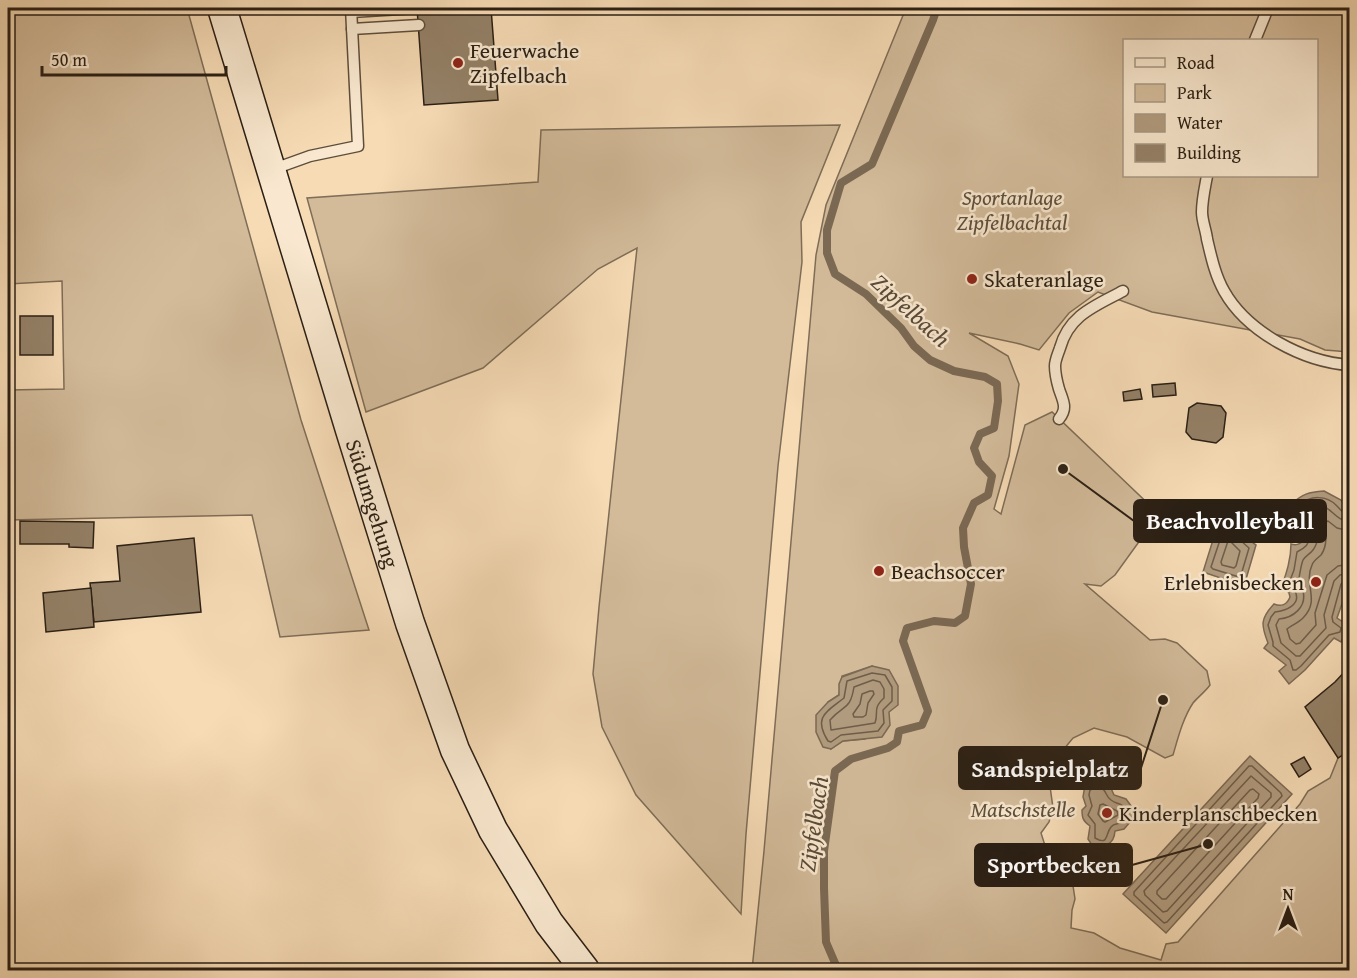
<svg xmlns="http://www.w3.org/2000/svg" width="1357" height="978" font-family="'Gentium Book Plus',serif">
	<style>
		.green { fill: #d3bb9a; stroke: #7e6d57; stroke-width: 1.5; fill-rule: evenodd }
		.water { fill: #b19b7e; stroke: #7b6954; stroke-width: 1.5 }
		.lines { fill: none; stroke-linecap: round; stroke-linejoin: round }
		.shore { stroke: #6e5d49; stroke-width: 1.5 }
		.stream { stroke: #7b6954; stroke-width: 8 }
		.building { fill: #948168; stroke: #2a1f14; stroke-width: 1.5 }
		.service-casing { stroke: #5d4e3c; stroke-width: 13 }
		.secondary-casing { stroke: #2a1f14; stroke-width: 31 }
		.service { stroke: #f9e8cf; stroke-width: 10 }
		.secondary { stroke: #f9e8cf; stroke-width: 28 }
		.poi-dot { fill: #8f2418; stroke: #f9e8cf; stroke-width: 2 }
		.labels { text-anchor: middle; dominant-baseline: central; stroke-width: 5; stroke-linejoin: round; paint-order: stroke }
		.poi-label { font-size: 22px; fill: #2a1f14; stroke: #f9e8cf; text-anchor: start }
		.park-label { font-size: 22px; font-style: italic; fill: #5d4e3c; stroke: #f9e8cf }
		.street-label { font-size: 22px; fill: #2a1f14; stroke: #f9e8cf }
		.water-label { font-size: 24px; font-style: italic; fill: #594a39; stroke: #f9e8cf }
		.leader { fill: none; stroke: #2a1f14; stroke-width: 2 }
		.callout-dot { fill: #2a1f14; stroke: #f9e8cf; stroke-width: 2 }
		.callout { fill: #2a1f14; stroke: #2a1f14; stroke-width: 2 }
		.callout-label { font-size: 24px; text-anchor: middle; font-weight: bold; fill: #fff }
	</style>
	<rect width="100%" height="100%" fill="#f6dbb5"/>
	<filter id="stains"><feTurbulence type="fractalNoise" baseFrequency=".00333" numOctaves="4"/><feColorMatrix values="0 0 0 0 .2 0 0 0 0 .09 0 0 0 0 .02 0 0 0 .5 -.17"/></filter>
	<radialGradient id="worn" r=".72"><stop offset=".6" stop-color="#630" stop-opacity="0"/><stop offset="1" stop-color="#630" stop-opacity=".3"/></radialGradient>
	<g class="green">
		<path d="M8,8H187L301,420L369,630L280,637L252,515L8,520V390L64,389L62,281L8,284Z"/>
		<path d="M906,8H1349V352L1325,350L1300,339L1152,312L1098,292L1069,313L1039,350L1020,344L969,333L1008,356L1019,384L1009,456L994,509L1001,514L1025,425L1052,412L1159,514L1115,575L1101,586L1085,584L1150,640L1165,639L1177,643L1207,671L1210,685C1205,692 1198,697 1193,703C1183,718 1178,738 1173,755L1165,758L1127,737L1094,728L1073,738L1059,755L1049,779L1053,808L1049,822L1041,833L1048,855L1065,865L1073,886L1075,899L1072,910L1071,928L1094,933L1120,948L1161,960L1166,944L1178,942L1300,804L1308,791L1330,778L1338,758L1349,750V970H752L764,851L816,255L826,205ZM1124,40H1316V176H1124ZM872,666L865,739L843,741L831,749L828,702L839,695L842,676Z"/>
		<path d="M840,125L801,222L802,262L778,466L746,834L741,914L636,795L602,727L593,674L599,607L637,248L598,269L483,368L366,412L307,198L538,182L541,130Z"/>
	</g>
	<g class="water">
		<path d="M1324,491L1341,500L1347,508L1349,520V575L1344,598L1337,618L1349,626L1341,642L1334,638L1305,670L1289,684L1279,671L1286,665L1264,648L1268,643C1261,625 1260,619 1274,604C1281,607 1287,605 1290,597L1289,593L1285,589H1281C1286,574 1291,560 1291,544C1301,547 1309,537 1301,529C1300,528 1292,526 1291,526L1289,518C1293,513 1296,509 1291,504C1303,494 1308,492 1324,491Z"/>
		<path d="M1223,525C1238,526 1245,538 1256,545L1244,586L1203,572L1217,527Z"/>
		<path d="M872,666L889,670L898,686V705L889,712L890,725L882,737L843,741L831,749L823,747L816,732V715L828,702L839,695V684L842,677Z"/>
		<path d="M1250,756L1292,794L1166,933L1123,894Z"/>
		<path d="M1098,781H1103L1110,786L1114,795L1126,799L1134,810L1131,821L1124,829L1115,831C1114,845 1105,847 1092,845L1088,839L1090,826C1083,821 1082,818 1082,810L1086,806L1083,797L1085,785Z"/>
	</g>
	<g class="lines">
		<g class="shore">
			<path d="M1350,514C1342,513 1342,511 1337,506C1327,495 1310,495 1300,505V513L1297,520C1313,530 1315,543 1297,552L1294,570L1289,583C1291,586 1293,588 1295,591C1302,605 1285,611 1275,612L1271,617L1268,625L1273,642V646L1290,660L1293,670H1296L1301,666L1329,635L1340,632L1341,628L1333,622L1332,617L1341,584L1345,581L1350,580"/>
			<path d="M1350,522C1331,520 1329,497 1307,508V516C1316,525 1322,538 1313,550C1310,554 1305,556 1303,560C1301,565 1300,573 1299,578C1298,584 1301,586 1303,591C1307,607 1293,618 1279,619L1276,625L1281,643L1296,656H1300L1326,628L1324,615L1334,581L1340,575L1350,573"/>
			<path d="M1223,531L1232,533L1249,548L1241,575L1239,577L1213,569L1211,567Z"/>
			<path d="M1350,531L1337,528L1328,521L1324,523C1326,534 1328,545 1321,555C1318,558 1313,561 1312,565C1303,585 1321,600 1303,618C1298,623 1292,625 1287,629L1290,639L1296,644L1300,643L1316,625L1315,613L1327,575L1338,566L1350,564"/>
			<path d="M1228,541L1231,542L1240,551L1236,566L1234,568L1222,565L1221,562Z"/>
			<path d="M872,673L885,675L892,687V701L883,710L884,723L878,731L841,735L831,742L828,741C813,717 826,712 844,698L847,681Z"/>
			<path d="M873,680L880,682L884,689V698C872,709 879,712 875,723L831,730L830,720C844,704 850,711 854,687Z"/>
			<path d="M870,691H873L874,694L868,703L866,715L863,717H854L853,714L860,704L862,694Z"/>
			<path d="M1249,766H1252L1281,793L1282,796L1167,922L1164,923L1134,895V892Z"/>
			<path d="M1251,776L1271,793V797L1167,911L1163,912L1145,895L1144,891Z"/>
			<path d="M1098,787C1108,790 1104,795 1111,800C1119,806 1121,801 1127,812C1123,829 1116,820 1111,827C1105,834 1109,846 1095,838V824L1088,815L1092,806L1089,795L1090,790Z"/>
			<path d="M1253,789L1259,794L1258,798L1166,899H1162L1157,894V891L1250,790Z"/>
			<path d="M1103,804L1117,811L1118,815L1105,822L1103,821L1098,814L1100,805Z"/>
		</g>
		<path class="stream" d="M838,970L826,942L824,888V851L835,771L851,759L888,748L897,742L899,731L922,725L928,711L903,641L907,628L934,621L955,623L965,616L971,584L964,547L963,528L974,503L988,495L992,476L979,462L974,448L980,434L994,428L998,401L997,384L985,377L954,371L930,360L914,346L901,328L866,294L835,274L827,253V230L841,183L872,164L933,20L937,8"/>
	</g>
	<g class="building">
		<path d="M417,8H491L498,100L424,105Z"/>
		<rect x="20" y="316" width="33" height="39"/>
		<path d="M1175,383L1176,395L1153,397L1152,385Z"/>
		<path d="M1140,389L1142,399L1124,401L1123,392Z"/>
		<path d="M1197,403L1221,406L1226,413L1223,437L1216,443L1192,439L1186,432L1189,408Z"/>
		<path d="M20,521L94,522L93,548L69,547V544H20Z"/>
		<path d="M194,538L201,612L94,622L90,583L120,581L117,546Z"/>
		<path d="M91,588L94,627L46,632L43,593Z"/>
		<path d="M1350,666V750L1338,758L1305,707L1335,682Z"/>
		<path d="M1304,757L1311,769L1299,777L1291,764Z"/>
	</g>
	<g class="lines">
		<defs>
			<g id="service">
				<path d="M351,12L417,8"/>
				<path d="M352,29L419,25"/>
				<path d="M1255,40L1268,8"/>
				<path d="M271,170L310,156L358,146L351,8"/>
				<path d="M1207,176C1205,187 1202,200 1202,212C1202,221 1206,230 1207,239C1211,256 1215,275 1224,291C1247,332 1303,362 1350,365"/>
				<path d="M1059,419C1068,408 1063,401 1059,389C1057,382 1055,373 1055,366C1055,360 1058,354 1060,348C1069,315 1095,306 1123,291"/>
			</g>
			<g id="secondary">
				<path id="s1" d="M222,8L350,430L410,623L455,750L493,830L549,923L585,970"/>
			</g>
		</defs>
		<use href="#service" class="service-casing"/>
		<use href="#secondary" class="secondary-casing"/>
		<use href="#service" class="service"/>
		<use href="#secondary" class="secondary"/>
	</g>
	<g class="poi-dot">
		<circle cx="458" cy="63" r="6"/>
		<circle cx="972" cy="279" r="6"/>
		<circle cx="879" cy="571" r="6"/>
		<circle cx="1316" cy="582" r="6"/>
		<circle cx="1107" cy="813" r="6"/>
	</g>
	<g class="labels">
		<g class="poi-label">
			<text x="470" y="50">Feuerwache<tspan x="470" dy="25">Zipfelbach</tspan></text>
			<text x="984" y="279">Skateranlage</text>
			<text x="891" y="571">Beachsoccer</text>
			<text x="1304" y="582" text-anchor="end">Erlebnisbecken</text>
			<text x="1119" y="813">Kinderplanschbecken</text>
		</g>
		<g class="park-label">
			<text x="1012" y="197">Sportanlage<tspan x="1012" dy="25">Zipfelbachtal</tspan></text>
			<text x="1023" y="809">Matschstelle</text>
		</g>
		<g class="street-label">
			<text stroke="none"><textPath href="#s1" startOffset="518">Südumgehung</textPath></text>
		</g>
		<g class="water-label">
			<text transform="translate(911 310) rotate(42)">Zipfelbach</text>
			<text transform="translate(813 824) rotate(-82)">Zipfelbach</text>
		</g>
	</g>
	<path class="leader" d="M1063 469L1134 521M1163 700L1141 768M1208 844L1132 865"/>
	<g class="callout-dot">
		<circle cx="1063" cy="469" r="6"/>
		<circle cx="1163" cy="700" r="6"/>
		<circle cx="1208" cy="844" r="6"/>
	</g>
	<g class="callout">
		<rect x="1134" y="500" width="192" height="42" rx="6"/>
		<rect x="959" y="747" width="182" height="42" rx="6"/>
		<rect x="975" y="844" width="157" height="42" rx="6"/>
	</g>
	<g class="callout-label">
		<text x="1230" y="529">Beachvolleyball</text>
		<text x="1050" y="777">Sandspielplatz</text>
		<text x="1054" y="873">Sportbecken</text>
	</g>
	<rect width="1357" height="978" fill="none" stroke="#f6dbb5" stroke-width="30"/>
	<rect x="9" y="9" width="1339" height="960" fill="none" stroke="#2a1f14" stroke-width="3"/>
	<rect x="15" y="15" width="1327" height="948" fill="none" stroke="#2a1f14" stroke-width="1.5"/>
	<rect x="1123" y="39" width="195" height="138" fill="#f9e8cf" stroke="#a69884" stroke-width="1.5"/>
	<rect x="1135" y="58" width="30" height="9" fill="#f9e8cf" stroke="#a69884" stroke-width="1.5"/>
	<text x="1177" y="69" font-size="18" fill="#2a1f14">Road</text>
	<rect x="1135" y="84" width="30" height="18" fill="#d3bb9a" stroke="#a69884" stroke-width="1.5"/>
	<text x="1177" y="99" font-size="18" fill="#2a1f14">Park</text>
	<rect x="1135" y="114" width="30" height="18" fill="#b19b7e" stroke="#a69884" stroke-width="1.5"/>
	<text x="1177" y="129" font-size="18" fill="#2a1f14">Water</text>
	<rect x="1135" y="144" width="30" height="18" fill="#948168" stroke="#a69884" stroke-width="1.5"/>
	<text x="1177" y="159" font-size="18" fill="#2a1f14">Building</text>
	<g transform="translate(1288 909)" stroke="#f9e8cf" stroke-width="4.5" paint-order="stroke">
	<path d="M0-4.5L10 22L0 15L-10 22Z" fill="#2a1f14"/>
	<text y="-9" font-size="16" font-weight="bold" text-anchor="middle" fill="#2a1f14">N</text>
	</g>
	<path d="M42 66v9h184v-9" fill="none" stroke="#2a1f14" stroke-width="3"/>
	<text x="51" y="66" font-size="18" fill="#2a1f14" stroke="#f9e8cf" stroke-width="4.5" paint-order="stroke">50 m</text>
	<rect width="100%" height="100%" filter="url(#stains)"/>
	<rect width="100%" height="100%" fill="url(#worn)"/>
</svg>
